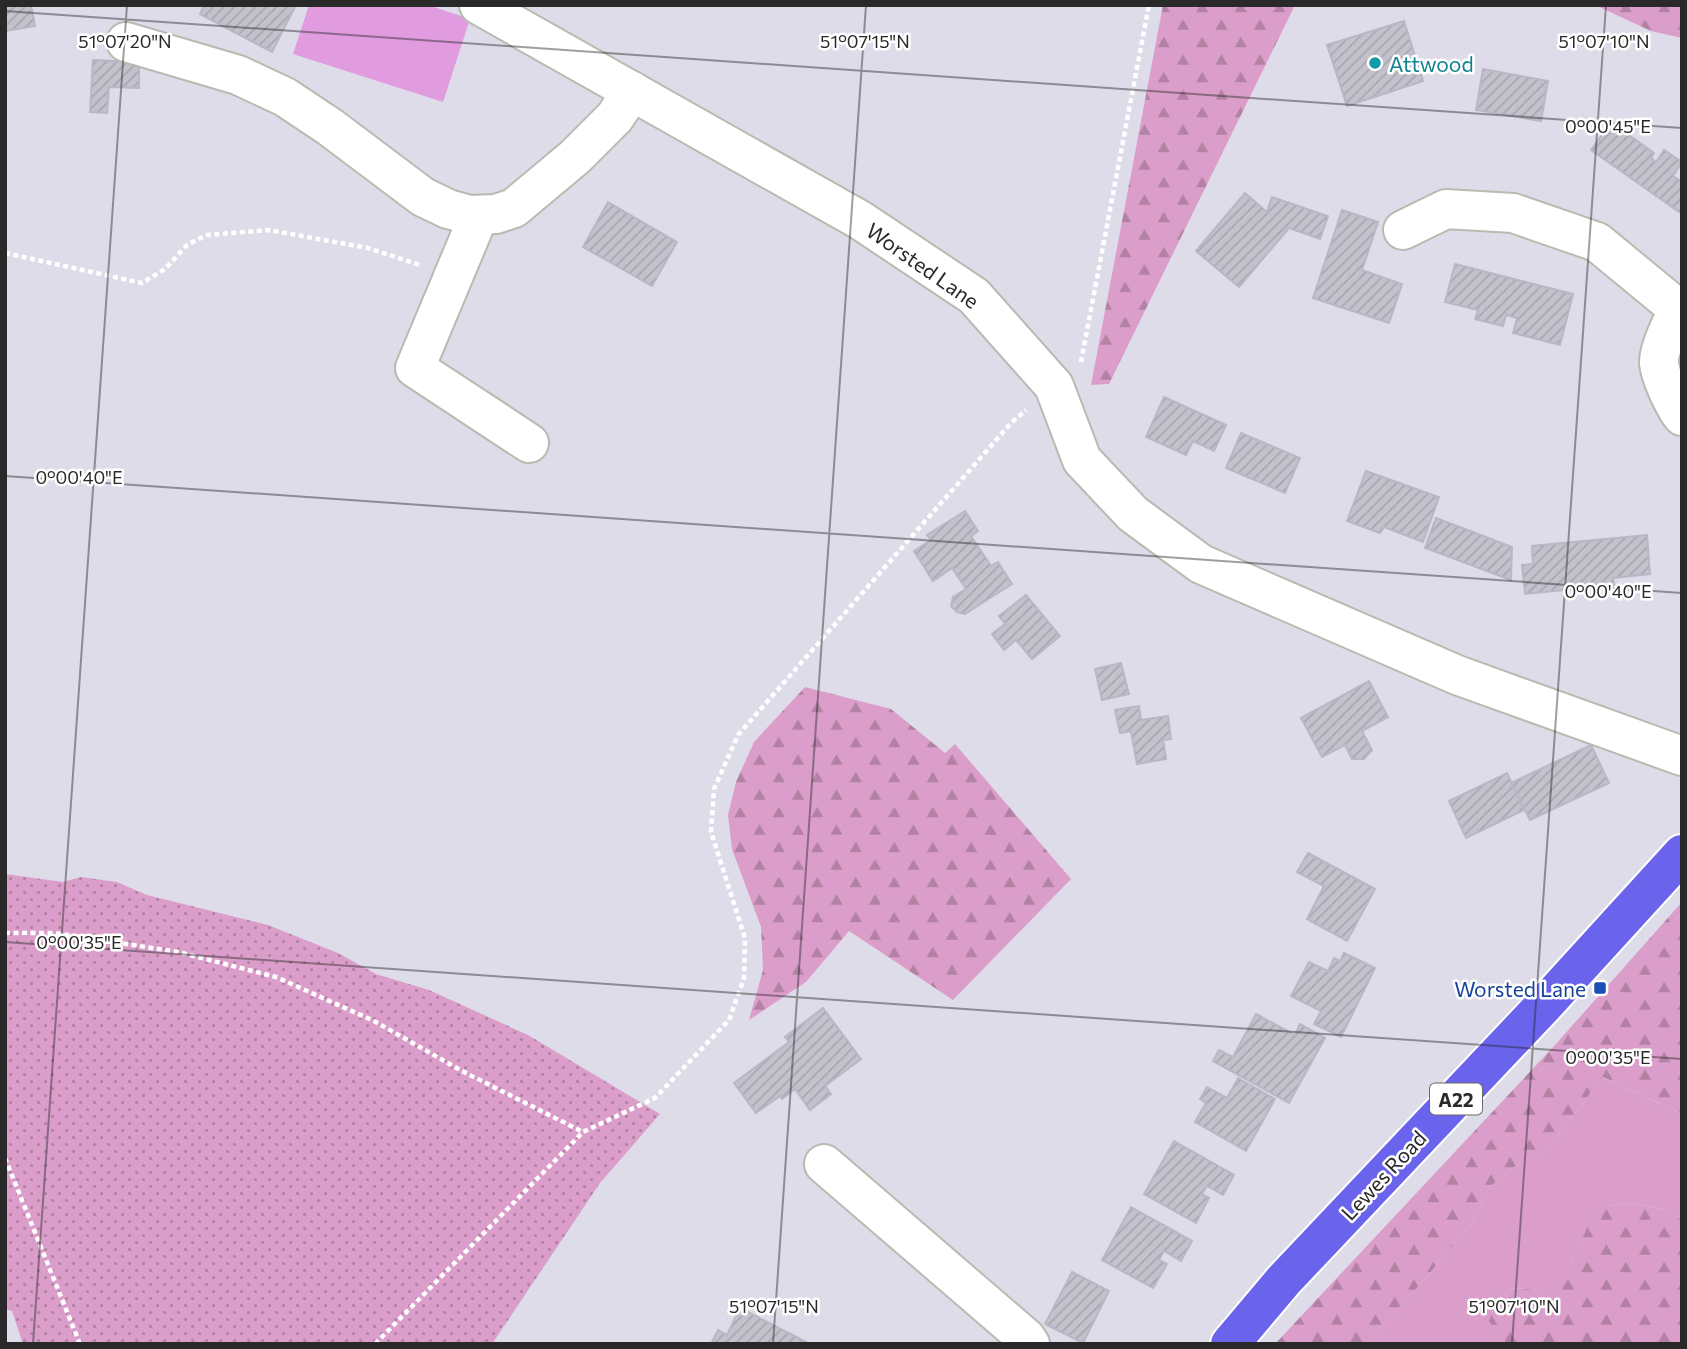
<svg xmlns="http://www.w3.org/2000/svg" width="1687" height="1349" font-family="Commissioner,sans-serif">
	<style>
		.grass { fill: url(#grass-dots) }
		.forest { fill: url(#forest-firs) }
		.garden { fill: #db9eca }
		.pitch { fill: #e19bdf }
		.building { fill: url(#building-hatch); stroke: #bab6c5; stroke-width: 2 }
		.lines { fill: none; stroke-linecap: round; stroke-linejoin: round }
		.minor-casing { stroke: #b7bbb0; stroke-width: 42 }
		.highway-casing { stroke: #fff; stroke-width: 42 }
		.path { stroke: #fff; stroke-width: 4.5; stroke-dasharray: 5 3.5; stroke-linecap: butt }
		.minor { stroke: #fff; stroke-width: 38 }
		.highway { stroke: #6a64ed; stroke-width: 38 }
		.ticks { fill: none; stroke: #292929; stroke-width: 2; stroke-opacity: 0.45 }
		.culture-dot { fill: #0f9aa8; stroke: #fff; stroke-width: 2.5 }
		.transit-dot { fill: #1a4fb4; stroke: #fff; stroke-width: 2.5 }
		.labels { text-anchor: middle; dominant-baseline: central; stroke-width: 5; stroke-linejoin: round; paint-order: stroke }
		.shield { fill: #fff; stroke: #696969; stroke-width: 2 }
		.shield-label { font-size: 19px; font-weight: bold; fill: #292929 }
		.culture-label { font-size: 21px; fill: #0d838f; stroke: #fff; text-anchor: start }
		.street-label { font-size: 21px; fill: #292929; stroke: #fff }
		.transit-label { font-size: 21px; fill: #164399; stroke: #fff; text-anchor: end }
		.ticks-label { font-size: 18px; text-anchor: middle; fill: #292929; stroke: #fff; stroke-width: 5; stroke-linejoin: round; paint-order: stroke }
	</style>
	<defs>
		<pattern id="grass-dots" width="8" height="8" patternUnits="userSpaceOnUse" patternTransform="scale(1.75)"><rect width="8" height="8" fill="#db9eca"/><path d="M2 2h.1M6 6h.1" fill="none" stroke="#b281a4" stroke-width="1.8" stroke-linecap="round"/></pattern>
		<pattern id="forest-firs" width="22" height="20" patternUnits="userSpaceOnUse" patternTransform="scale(1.75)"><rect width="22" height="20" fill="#db9eca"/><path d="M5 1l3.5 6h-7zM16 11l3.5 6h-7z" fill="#b281a4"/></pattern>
		<pattern id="building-hatch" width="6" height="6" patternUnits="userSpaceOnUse" patternTransform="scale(1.75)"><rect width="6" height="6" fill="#c3c1cc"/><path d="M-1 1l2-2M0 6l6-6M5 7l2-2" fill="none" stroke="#a8a6af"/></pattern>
	</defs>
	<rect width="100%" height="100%" fill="#dfdcea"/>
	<path class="grass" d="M5,874L63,882L81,877L117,882L147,895L268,925L338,953L376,974L429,990L528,1035L660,1114L600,1183L492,1344H23L12,1311L5,1309Z"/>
	<g class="forest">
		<path d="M1163,5H1295L1109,384L1091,385Z"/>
		<path d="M1595,5H1682V38L1651,31Z"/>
		<path d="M805,687L891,709L945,753L955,744L1071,879L953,1000L849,931L806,982L749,1020L763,970L761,927L732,849L728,815L736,782L754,742Z"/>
		<path d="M1682,902V1114L1603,1077L1549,1147L1510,1170L1489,1188L1472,1223L1425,1279L1371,1338L1368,1344H1275L1555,1045Z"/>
		<path d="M1629,1203L1663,1209L1682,1220V1344H1508L1502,1340L1488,1321L1497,1300L1512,1288L1541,1290L1571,1264L1590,1220L1607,1206Z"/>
	</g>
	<path class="garden" d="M1603,1077L1682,1114V1220L1663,1209L1629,1203L1607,1206L1590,1221L1571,1264L1559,1283L1541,1290L1512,1288L1497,1300L1489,1321L1502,1340L1508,1344H1368L1371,1338L1425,1279L1472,1223L1489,1188L1510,1170L1549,1147Z"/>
	<path class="pitch" d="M309,5H428L470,19L443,102L293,54Z"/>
	<g class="building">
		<path d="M5,5H31L35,26L5,31Z"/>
		<path d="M204,5H296L272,52L200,14Z"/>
		<path d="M1404,21L1423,81L1347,106L1327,45Z"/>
		<path d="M93,60L139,62V88L109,87L107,113L90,112Z"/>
		<path d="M1483,69L1548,81L1541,121L1476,110Z"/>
		<path d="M1611,122L1654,153L1651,158L1656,162L1664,150L1682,162L1673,176L1682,182V214L1591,150Z"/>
		<path d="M1245,193L1267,212L1272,197L1328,216L1320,239L1289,228L1239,287L1196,251Z"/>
		<path d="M608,202L677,242L652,286L583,247Z"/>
		<path d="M1342,210L1378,222L1362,270L1402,284L1389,323L1313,298Z"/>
		<path d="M1455,264L1573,294L1560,345L1513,333L1517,318L1506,315L1503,326L1475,319L1478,310L1445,302Z"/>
		<path d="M1164,397L1226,425L1214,451L1193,441L1186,455L1146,437Z"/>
		<path d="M1241,433L1300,458L1285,493L1226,468Z"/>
		<path d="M1366,471L1439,497L1423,542L1384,527L1380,533L1347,521Z"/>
		<path d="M965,511L978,531L971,536L991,566L998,562L1012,584L965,614L957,612L951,606L953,597L966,589L952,568L933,581L914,551L931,540L927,535Z"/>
		<path d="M1436,518L1512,547L1511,580L1425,548Z"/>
		<path d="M1647,535L1650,574L1613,578L1614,585L1525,594L1522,565L1533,564L1532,546Z"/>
		<path d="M1026,595L1060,636L1032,659L1016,640L1004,650L992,634L1005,624L999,616Z"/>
		<path d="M1121,663L1129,694L1102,700L1095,669Z"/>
		<path d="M1369,681L1388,717L1362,731L1372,750L1364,759H1352L1345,745L1322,757L1301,718Z"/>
		<path d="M1139,706L1141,720L1168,716L1171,739L1163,740L1166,759L1137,764L1131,731L1120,733L1115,710Z"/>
		<path d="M1591,745L1609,783L1530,820L1511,783Z"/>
		<path d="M1507,773L1524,810L1466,838L1449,801Z"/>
		<path d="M1308,853L1375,889L1347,941L1307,919L1324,886L1297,872Z"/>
		<path d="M1344,953L1375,968L1341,1037L1314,1024L1321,1011L1291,996L1309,962L1328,971L1334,958L1340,961Z"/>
		<path d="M823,1008L861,1059L825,1086L831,1094L810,1110L795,1089L782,1099L780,1096L756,1113L734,1083L789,1042L785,1037Z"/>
		<path d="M1256,1014L1295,1035L1300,1024L1325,1038L1289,1103L1213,1061L1219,1050L1233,1057Z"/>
		<path d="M1238,1078L1275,1099L1246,1151L1195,1122L1206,1103L1200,1099L1207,1087L1227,1098Z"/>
		<path d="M1174,1141L1234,1175L1223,1195L1207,1186L1202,1194L1209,1198L1196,1223L1144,1194Z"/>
		<path d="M1131,1207L1192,1241L1181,1261L1164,1251L1159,1260L1167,1264L1153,1288L1102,1260Z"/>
		<path d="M1072,1272L1109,1291L1083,1343L1045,1324Z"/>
		<path d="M740,1308L810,1344H711L718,1330L727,1335Z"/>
	</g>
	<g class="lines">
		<defs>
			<g id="minor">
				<path d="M479,5L860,220L974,296L1054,386L1082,460L1133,514L1201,564L1457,675L1682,756"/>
				<path d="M126,42L238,75L285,97L330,127L423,197L448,209L470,215L496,214L514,208L575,157L615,117L632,91"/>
				<path d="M479,215L415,368L529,443"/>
				<path d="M1403,230L1446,209L1513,213L1597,242L1682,312"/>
				<path d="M1679,309C1672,321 1658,351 1659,363C1660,376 1674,406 1682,416"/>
				<path d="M824,1164L1026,1338L1030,1344"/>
			</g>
			<path id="highway" d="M1230,1344L1284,1280L1547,1002L1682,854"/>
		</defs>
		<use href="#minor" class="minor-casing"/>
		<use href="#highway" class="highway-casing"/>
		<g class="path">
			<path d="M5,253L142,283L165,269L187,245L207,235L269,230L368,248L420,265"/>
			<path d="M1081,362L1149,5"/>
			<path d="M5,933H55L178,952L276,977L374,1021L462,1071L583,1132"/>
			<path d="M5,1158L80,1344"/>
			<path d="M375,1344L583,1132L655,1098L729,1020L744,978L745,938L711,832L714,789L738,735L1011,423L1026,410"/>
		</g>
		<use href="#minor" class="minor"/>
		<use href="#highway" class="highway"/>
	</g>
	<path class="ticks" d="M5,11L1682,128M5,476L1682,593M5,942L1682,1059M33,1344L127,5M773,1344L866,5M1512,1344L1606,5"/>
	<circle class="culture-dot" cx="1375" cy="63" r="7"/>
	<rect class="transit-dot" x="1593" y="981" width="14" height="14" rx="3.5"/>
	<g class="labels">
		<rect class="shield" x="1430" y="1083.5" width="52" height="31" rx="5"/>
		<g class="shield-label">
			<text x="1456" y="1099">A22</text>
		</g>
		<g class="culture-label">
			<text x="1389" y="63">Attwood</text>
		</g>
		<g class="street-label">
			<text transform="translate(923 265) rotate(35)">Worsted Lane</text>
			<text transform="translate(1383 1175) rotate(-47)">Lewes Road</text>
		</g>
		<g class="transit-label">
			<text x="1586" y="988">Worsted Lane</text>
		</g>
	</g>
	<g class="ticks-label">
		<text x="125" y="48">51°07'20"N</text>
		<text x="865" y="48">51°07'15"N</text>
		<text x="1604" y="48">51°07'10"N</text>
		<text x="1608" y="133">0°00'45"E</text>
		<text x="79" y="484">0°00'40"E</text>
		<text x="1608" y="598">0°00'40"E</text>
		<text x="79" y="949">0°00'35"E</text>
		<text x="1608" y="1064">0°00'35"E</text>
		<text x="774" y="1313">51°07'15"N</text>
		<text x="1514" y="1313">51°07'10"N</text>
	</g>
	<rect width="1687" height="1349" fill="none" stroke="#292929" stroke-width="14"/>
</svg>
